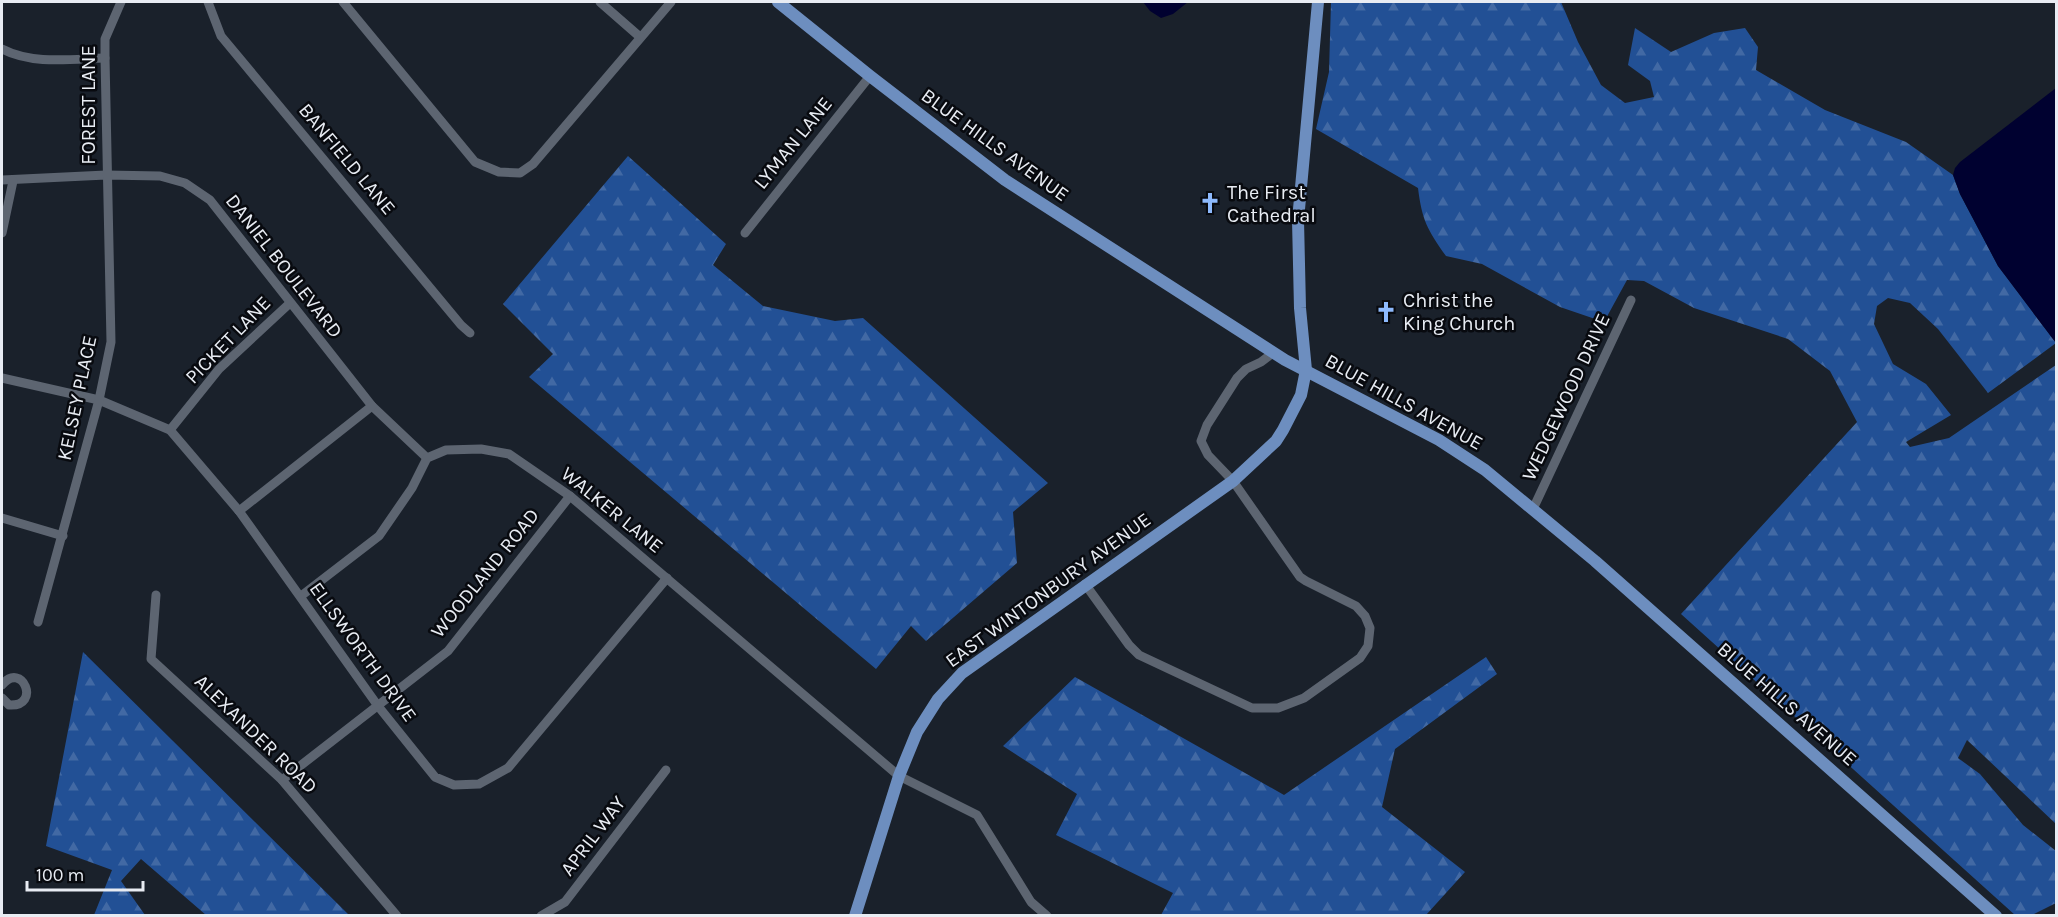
<svg xmlns="http://www.w3.org/2000/svg" width="2058" height="917" font-family="Karla,sans-serif">
	<style>
		.forest { fill: url(#forest-firs) }
		.water { fill: #000130 }
		.lines { fill: none; stroke-linecap: round; stroke-linejoin: round }
		.minor { stroke: #5d6571; stroke-width: 9 }
		.major { stroke: #6d8ebf; stroke-width: 12 }
		.labels { text-anchor: middle; dominant-baseline: central; stroke-width: 5; stroke-linejoin: round; paint-order: stroke }
		.street-label { font-size: 20px; fill: #e8ecf3; stroke: #080a0f }
		.poi-label { font-size: 20px; fill: #e8ecf3; stroke: #080a0f; text-anchor: start }
	</style>
	<defs>
		<pattern id="forest-firs" width="22" height="20" patternUnits="userSpaceOnUse" patternTransform="scale(1.5)"><rect width="22" height="20" fill="#225095"/><path d="M5 1l3.5 6h-7zM16 11l3.5 6h-7z" fill="#4269a4"/></pattern>
	</defs>
	<rect width="100%" height="100%" fill="#1a212b"/>
	<g class="forest">
		<path d="M1331,2H1561L1578,42L1601,85L1625,103L1654,97L1650,81L1628,65L1635,28L1671,52L1714,33L1745,28L1758,47L1756,70L1825,110L1906,142L1953,175L1960,194L1998,266L2056,343L1988,393L1938,329L1910,303L1888,298L1877,306L1874,324L1893,364L1926,384L1951,415L1906,442L1910,447L1949,438L2056,365V824L1967,740L1958,758L1980,774L2023,825L2056,851V903L2032,915H2015L1681,614L1857,422L1830,371L1788,339L1694,308L1644,281L1627,280L1604,322L1560,307L1482,264L1446,256C1427,229 1422,220 1418,188L1316,129L1329,72Z"/>
		<path d="M628,156L726,244L713,265L763,306L835,321L863,318L1048,483L1013,512L1017,563L926,641L911,626L876,669L529,377L553,354L503,304Z"/>
		<path d="M83,652L349,915H206L141,859L121,881L145,915H94L112,870L46,846Z"/>
		<path d="M1486,657L1497,674L1395,749L1382,807L1465,872L1426,915H1161L1173,893L1056,835L1077,794L1003,746L1075,677L1284,795Z"/>
	</g>
	<g class="water">
		<path d="M1143,2H1188L1173,14L1161,18L1150,11Z"/>
		<path d="M2056,88V343L1998,266L1960,194L1953,175L1955,168L1960,162Z"/>
	</g>
	<g class="lines">
		<g class="minor">
			<path d="M208,2L221,36L461,325L470,333"/>
			<path d="M343,2L475,162L499,172L520,173L533,164L671,2"/>
			<path d="M600,2L640,37"/>
			<path d="M2,49C33,65 71,59 105,58"/>
			<path d="M2,180L106,175L160,176L185,183L210,200L372,406L427,458"/>
			<path d="M2,233L13,181"/>
			<path d="M745,233L870,76"/>
			<path d="M2,378L99,400L170,430L239,511L378,706L435,777L454,785L479,784L508,768L667,578"/>
			<path d="M170,430L219,369L290,303"/>
			<path d="M1533,509L1631,300"/>
			<path d="M239,511L372,406"/>
			<path d="M2,518L63,536"/>
			<path d="M1085,584L1129,645L1139,655L1252,708H1278L1304,698L1360,658L1368,646L1370,628L1365,616L1356,606L1306,581L1300,577L1233,481L1208,455L1201,441L1207,425L1237,378L1246,369L1261,362L1274,352"/>
			<path d="M156,595L151,659L282,780L397,916"/>
			<path d="M301,596L379,536L412,488L427,458L446,450L481,449L509,454L570,496L899,776L977,815L1031,902L1047,916"/>
			<path d="M38,622L99,400L111,342L105,58V39L121,2"/>
			<path d="M2,685C22,660 42,707 9,705L2,698"/>
			<path d="M282,780L448,651L570,496"/>
			<path d="M541,916L565,902L666,770"/>
		</g>
		<g class="major">
			<path d="M778,2L870,76L1005,180L1285,360L1439,440L1485,470L1595,561L1996,916"/>
			<path d="M855,916L899,776L917,732L938,699L962,673L1233,481L1276,441L1283,430L1301,395L1306,370L1300,308L1298,220L1318,2"/>
		</g>
	</g>
	<defs>
		<symbol id="church-bare" viewBox="-9 -9 18 18"><path d="M-1.2-6h2.4v3.5h3.3v2.4h-3.3V6h-2.4V-.1h-3.3v-2.4h3.3Z" fill="#8db9fc" stroke="#080a0f" stroke-width="2.5" paint-order="stroke"/></symbol>
	</defs>
	<g fill-rule="evenodd">
		<use href="#church-bare" x="1195" y="188" width="30" height="30"/>
		<use href="#church-bare" x="1371" y="297" width="30" height="30"/>
	</g>
	<g class="labels">
		<g class="street-label">
			<text transform="translate(88 105) rotate(-90)">FOREST LANE</text>
			<text transform="translate(793 143) rotate(-51)">LYMAN LANE</text>
			<text transform="translate(995 145) rotate(36)">BLUE HILLS AVENUE</text>
			<text transform="translate(347 159) rotate(50)">BANFIELD LANE</text>
			<text transform="translate(284 266) rotate(52)">DANIEL BOULEVARD</text>
			<text transform="translate(228 340) rotate(-46)">PICKET LANE</text>
			<text transform="translate(1566 397) rotate(-65)">WEDGEWOOD DRIVE</text>
			<text transform="translate(77 398) rotate(-78)">KELSEY PLACE</text>
			<text transform="translate(1404 402) rotate(29)">BLUE HILLS AVENUE</text>
			<text transform="translate(612 510) rotate(39)">WALKER LANE</text>
			<text transform="translate(485 573) rotate(-51)">WOODLAND ROAD</text>
			<text transform="translate(1048 590) rotate(-36)">EAST WINTONBURY AVENUE</text>
			<text transform="translate(363 652) rotate(54)">ELLSWORTH DRIVE</text>
			<text transform="translate(1787 704) rotate(41)">BLUE HILLS AVENUE</text>
			<text transform="translate(256 734) rotate(44)">ALEXANDER ROAD</text>
			<text transform="translate(593 836) rotate(-53)">APRIL WAY</text>
		</g>
		<g class="poi-label">
			<text x="1227" y="192">The First<tspan x="1227" dy="23">Cathedral</tspan></text>
			<text x="1403" y="300">Christ the<tspan x="1403" dy="23">King Church</tspan></text>
		</g>
	</g>
	<rect width="2058" height="917" fill="none" stroke="#e8ecf3" stroke-width="6"/>
	<path d="M27 881v9h116v-9" fill="none" stroke="#e8ecf3" stroke-width="3"/>
	<text x="36" y="881" font-size="18" fill="#e8ecf3" stroke="#080a0f" stroke-width="4.5" paint-order="stroke">100 m</text>
</svg>
